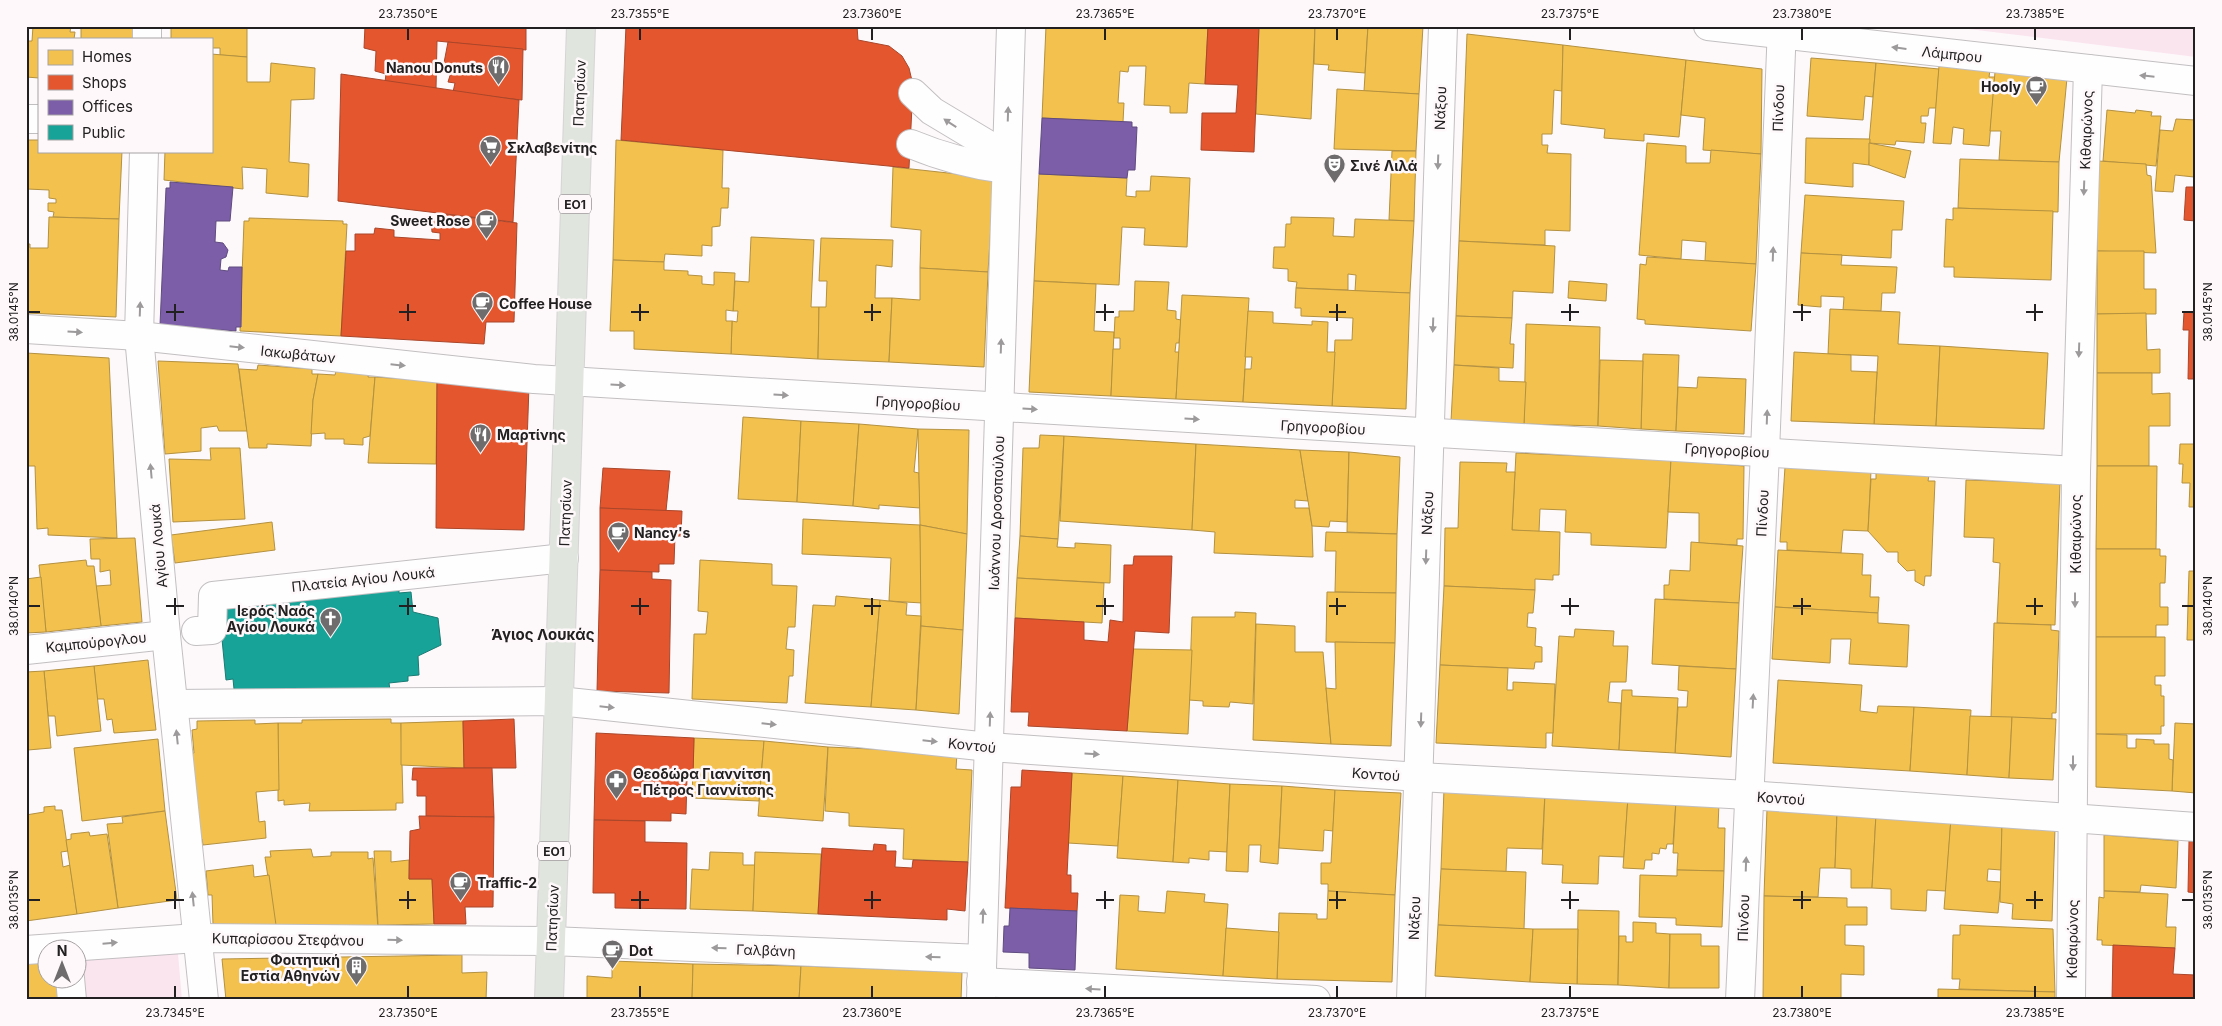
<svg xmlns="http://www.w3.org/2000/svg" width="2222" height="1026" font-family="Inter,sans-serif">
	<style>
		.green { fill: #fae5ef }
		.homes { fill: #f2c14e; stroke: #b49140 }
		.shops { fill: #e4572e; stroke: #aa462a }
		.offices { fill: #7b5ea7; stroke: #604b7f }
		.public { fill: #17a398; stroke: #1a7c74 }
		.lines { fill: none; stroke-linecap: round; stroke-linejoin: round }
		.minor-casing { stroke: #c2bfc1; stroke-width: 30 }
		.major-casing { stroke: #d6d4d5; stroke-width: 30 }
		.minor { stroke: #fffefe; stroke-width: 28 }
		.major { stroke: #e0e5de; stroke-width: 28 }
		.oneway { fill: #9c9a9b }
		.ticks { fill: none; stroke: #222021; stroke-width: 2 }
		.labels { text-anchor: middle; dominant-baseline: central; stroke-width: 5; stroke-linejoin: round; paint-order: stroke }
		.shield { fill: #fef8fa; stroke: #646162; stroke-width: 1 }
		.shield-label { font-size: 12px; font-weight: bold; fill: #222021 }
		.street-label { font-size: 14px; fill: #222021; stroke: #fef8fa }
		.poi-label { font-size: 14px; font-weight: bold; fill: #222021; stroke: #fef8fa; text-anchor: start }
		.neighbourhood-label { font-size: 15px; font-weight: bold; fill: #222021; stroke: #fef8fa }
		.neatline { fill: none; stroke: #222021; stroke-width: 2 }
		.ticks-label { font-size: 12px; text-anchor: middle; fill: #222021 }
	</style>
	<rect width="100%" height="100%" fill="#fdf9fb"/>
	<g class="green">
		<path d="M1944,26H2190L2196,28V57Z"/>
		<path d="M177,942L182,1000H80L78,951Z"/>
	</g>
	<g class="homes">
		<path d="M33,26H71L70,32H75L74,39H39V78L26,77L27,41H32Z"/>
		<path d="M81,26H135L134,39H81Z"/>
		<path d="M247,26V57L220,55V48H211V39H171V27Z"/>
		<path d="M1046,26H1208L1205,84L1189,83L1187,113H1170V106L1144,105L1146,66H1129L1128,72L1120,71L1118,103H1124L1123,122L1042,118Z"/>
		<path d="M1259,26H1315L1311,119L1256,114Z"/>
		<path d="M1315,26H1368L1365,73L1328,70L1329,65L1314,64Z"/>
		<path d="M1368,26H1423L1419,94L1364,91Z"/>
		<path d="M1467,34L1563,45L1562,91L1554,90L1552,134H1542V145H1548L1547,153L1571,154L1570,231L1545,230V245L1459,241Z"/>
		<path d="M1563,45L1686,60L1679,137L1644,134V141L1604,138L1605,129L1561,124Z"/>
		<path d="M211,54L247,57V82H270L271,63L315,68L314,99L291,100L289,162L309,164L308,197L266,193L267,169L242,167L243,189L164,180L165,151H211Z"/>
		<path d="M1811,58L1876,63L1873,97L1865,96L1863,120L1807,116Z"/>
		<path d="M1686,60L1762,69L1761,154L1703,150L1705,118L1681,115Z"/>
		<path d="M1876,63L1939,69L1936,108H1929L1928,116H1921V123H1926L1924,143L1896,141L1895,145L1869,143Z"/>
		<path d="M1939,66L1990,70L1989,77H1995L1989,146L1963,144L1964,129L1953,127L1951,144L1933,143Z"/>
		<path d="M1995,72L2067,78L2059,162L1999,160L2001,131H1990Z"/>
		<path d="M1337,89L1419,94L1416,151L1334,149Z"/>
		<path d="M2107,110L2135,113L2136,110L2152,112L2151,116H2161L2156,166L2103,161Z"/>
		<path d="M2176,119L2196,120V172L2194,177L2175,175L2173,192L2155,191L2160,130L2173,131Z"/>
		<path d="M1806,138L1870,139L1869,165L1853,163V187L1805,183Z"/>
		<path d="M26,140H39V151H122L119,219L53,217L54,212L48,211V203H56V199L49,198V190L27,189L26,199Z"/>
		<path d="M616,140L723,150L722,188H729L728,208H721L720,226L712,227V246L702,245V256L665,254L664,262L613,260Z"/>
		<path d="M1647,143L1686,146V163H1710L1711,150L1761,154L1756,264L1705,261L1706,242L1682,240L1681,259L1639,255Z"/>
		<path d="M1869,143L1911,151L1905,178L1869,165Z"/>
		<path d="M1392,151H1416L1414,221L1389,220Z"/>
		<path d="M1960,159L2059,162L2058,212L1958,208Z"/>
		<path d="M2098,161L2146,164L2147,175L2151,176L2156,253L2097,251Z"/>
		<path d="M893,167L994,178L988,272L920,268L921,230L891,227Z"/>
		<path d="M1039,174L1127,178L1126,196L1136,197V191H1150L1151,176L1190,178L1187,247L1144,245L1145,228L1122,227L1119,285L1034,281Z"/>
		<path d="M1805,195L1904,201L1902,230H1892L1891,258L1801,253Z"/>
		<path d="M1953,208L2053,211L2051,280L1954,277V267H1944L1946,219L1953,220Z"/>
		<path d="M49,217L119,219L116,317L26,313V244H30V248H48Z"/>
		<path d="M1291,217L1334,218L1333,236L1354,237L1355,219L1414,221L1410,293L1355,291L1356,275L1348,274V290L1296,288L1297,282L1288,281V269L1273,268L1274,247H1285L1286,224H1291Z"/>
		<path d="M249,218L343,221V224H347L341,336L240,331L244,221H249Z"/>
		<path d="M751,237L814,240L811,307H819L818,359L731,354L732,321L737,322L738,311H733L735,281L749,282Z"/>
		<path d="M821,238L893,240L892,267L876,265L875,298H892L889,362L818,359L819,307H826L827,281H819Z"/>
		<path d="M1459,241L1555,246L1553,293L1513,291L1512,318L1456,316Z"/>
		<path d="M2097,251H2144V289H2156V314H2097Z"/>
		<path d="M1801,253L1842,255L1841,265L1897,267L1895,293H1882L1881,311L1843,310L1844,297L1821,296V307L1798,305Z"/>
		<path d="M1647,257L1756,264L1751,331L1645,324V320L1637,319L1640,264L1646,265Z"/>
		<path d="M613,260L664,262V270L688,271V275L702,276V284L714,285V272L735,273L733,311L726,310V321H732L731,354L634,349V331H610Z"/>
		<path d="M920,268L988,272L984,367L889,362L892,298L920,300Z"/>
		<path d="M1034,281L1096,284L1094,331L1114,332L1111,396L1029,392Z"/>
		<path d="M1135,281L1169,282L1167,310L1176,311V319L1181,320L1179,343H1176L1175,352H1179L1176,399L1111,396L1113,349H1120V338H1114L1115,317H1119V311H1134Z"/>
		<path d="M1569,281L1607,284L1606,301L1568,298Z"/>
		<path d="M1296,288L1410,293L1406,409L1332,406L1335,340H1352L1353,318L1301,316V308H1295Z"/>
		<path d="M1182,295L1249,298L1243,402L1176,399Z"/>
		<path d="M1830,309L1900,312L1898,344L1940,346L1936,426L1874,424L1878,356L1828,354Z"/>
		<path d="M1248,311L1273,312V323L1312,325V321L1328,322L1327,352H1335L1332,406L1243,402L1245,369H1251L1252,357H1245Z"/>
		<path d="M2146,313L2147,350L2160,349V373H2097V314Z"/>
		<path d="M1456,316L1512,318L1510,344H1514L1513,368L1454,365Z"/>
		<path d="M1526,324L1600,327L1598,426L1524,424Z"/>
		<path d="M1940,346L2048,353L2044,429L1936,426Z"/>
		<path d="M1794,352L1851,355V371L1877,372L1874,424L1791,421Z"/>
		<path d="M26,353L109,358L117,538L48,535V528L37,529L35,466H26Z"/>
		<path d="M1643,354L1679,355L1676,431L1641,429Z"/>
		<path d="M1600,360L1643,361L1641,429L1598,426Z"/>
		<path d="M158,361L238,364L247,431H219L217,426L201,428V451L165,454Z"/>
		<path d="M258,365L312,369V374H318L313,400L311,446L267,444V448H249L239,369L257,370Z"/>
		<path d="M1454,365L1499,368V381L1526,382L1524,424L1451,421Z"/>
		<path d="M336,371L369,372L368,377H375L370,436L363,438V445L344,444V439H325V433L311,434L313,400L318,374L335,375Z"/>
		<path d="M2097,373H2152V394L2170,393V426H2149V466H2097Z"/>
		<path d="M375,377L437,381L436,464L368,463Z"/>
		<path d="M1698,377L1746,379L1744,434L1676,431L1678,387L1697,388Z"/>
		<path d="M743,417L801,421L797,502L738,499Z"/>
		<path d="M801,421L859,424L853,506L797,502Z"/>
		<path d="M859,424L918,429L914,472L919,473L920,508L879,505V509L853,506Z"/>
		<path d="M918,429L969,430L967,534L920,525Z"/>
		<path d="M1040,435L1064,436L1058,539L1020,536L1023,448H1039Z"/>
		<path d="M1064,436L1196,444L1192,530L1060,521Z"/>
		<path d="M1196,444L1300,450L1308,501L1295,500V508H1309L1312,526L1313,557L1214,553L1215,532L1192,530Z"/>
		<path d="M2180,444H2196V507H2189L2190,483H2182L2183,464H2179Z"/>
		<path d="M210,448H240L245,519L173,522L169,459L211,460Z"/>
		<path d="M1300,450L1349,452L1347,522L1330,521L1329,527L1312,526Z"/>
		<path d="M1349,452L1400,457L1397,534L1347,532Z"/>
		<path d="M1516,453L1671,460L1666,548L1591,545V533L1565,532L1566,510L1540,509L1539,532L1512,530Z"/>
		<path d="M1671,460L1744,466L1743,539H1737V545L1699,543V513L1668,512Z"/>
		<path d="M1460,462L1507,463L1506,472H1515L1512,530L1560,532L1559,575H1553V580L1535,579V590L1444,586L1445,528H1458Z"/>
		<path d="M2097,466H2157L2156,549H2096Z"/>
		<path d="M1785,467L1871,471L1868,531L1843,530L1841,553L1787,550V542H1780Z"/>
		<path d="M1876,471L1929,475L1928,481H1935L1931,576H1925L1924,586L1915,581V570L1907,571L1898,562V552H1887L1868,531L1871,479H1876Z"/>
		<path d="M1966,480L2060,483L2055,625L1997,623L2000,563L1993,562L1994,538L1964,537Z"/>
		<path d="M803,519L920,525L922,603L889,601L891,558L802,554Z"/>
		<path d="M272,522L275,550L175,563L171,535Z"/>
		<path d="M920,525L967,534L963,630L921,626Z"/>
		<path d="M1326,532L1397,534L1396,593L1335,592L1336,551H1325Z"/>
		<path d="M1020,536L1058,539L1057,547L1075,548V543L1111,545L1110,583L1017,578Z"/>
		<path d="M135,538L142,622L101,626L96,586L111,585L110,570L100,572V559H91L90,539Z"/>
		<path d="M1691,542L1743,546L1739,603L1664,599V585H1669L1670,570L1690,571Z"/>
		<path d="M2096,549H2160V556H2166L2165,583H2160V607H2168V625H2156V637H2096Z"/>
		<path d="M1778,550L1863,554L1862,575H1871L1870,597H1879L1878,613L1775,607Z"/>
		<path d="M86,560L87,566H94L101,626L46,632L39,565Z"/>
		<path d="M700,560L772,564V585L797,586L795,627H788L786,649L794,650L793,676H789L787,703L692,699L694,634H706L708,612L698,611Z"/>
		<path d="M2189,571H2196V640H2187Z"/>
		<path d="M41,577L46,632L26,633V579Z"/>
		<path d="M1017,578L1104,583L1102,623L1015,618Z"/>
		<path d="M1444,586L1535,590L1533,613H1528L1527,627L1536,628L1535,646L1542,647V662H1535L1534,669L1440,665Z"/>
		<path d="M1327,592L1396,593L1395,643L1326,642Z"/>
		<path d="M836,596L880,600L871,707L805,703L813,605L835,606Z"/>
		<path d="M1655,599L1739,603L1736,669L1652,664Z"/>
		<path d="M880,600L907,603L906,615L921,616L916,710L871,707Z"/>
		<path d="M1775,607L1878,613V623L1909,625L1907,667L1849,664L1851,639H1831L1830,663L1772,659Z"/>
		<path d="M1235,612L1256,613L1253,704L1230,702L1229,707L1203,706V701L1189,700L1192,617H1235Z"/>
		<path d="M1994,623L2051,625V630L2059,631L2056,713H2052V719L1991,717Z"/>
		<path d="M1256,624L1295,626V652H1323L1331,744L1253,740Z"/>
		<path d="M921,626L963,630L959,714L916,710Z"/>
		<path d="M1575,629L1614,631L1613,646H1628L1626,682H1610L1608,702L1621,703L1619,750L1552,746L1559,636L1574,637Z"/>
		<path d="M2096,637H2165V676H2155V685H2161V696H2164V726H2161V734H2096Z"/>
		<path d="M1335,642L1395,643L1391,746L1331,744L1326,688L1336,689Z"/>
		<path d="M1133,649L1192,650L1188,734L1127,731Z"/>
		<path d="M148,660L156,730L114,733L112,719L107,720L104,699H97L94,666Z"/>
		<path d="M1440,665L1508,668L1507,690H1513V682L1555,684L1553,733H1546V748L1436,743Z"/>
		<path d="M94,666L101,731L57,736L55,716H48L44,671Z"/>
		<path d="M1679,666L1736,669L1731,757L1675,753L1678,707H1687L1688,691L1678,690Z"/>
		<path d="M44,671L51,748L28,750L26,672Z"/>
		<path d="M1778,680L1862,685L1860,711L1877,713L1878,706L1914,707L1910,771L1773,763Z"/>
		<path d="M1622,690H1632V696L1678,698L1675,753L1619,750Z"/>
		<path d="M1914,707L1971,710L1967,775L1910,771Z"/>
		<path d="M1970,716L2012,717L2009,778L1967,775Z"/>
		<path d="M2012,717L2056,719L2053,780L2009,778Z"/>
		<path d="M391,719V723H401L403,803H396V810L309,811L310,803L284,805V800L278,801V723H302V720Z"/>
		<path d="M255,720V724L278,723L279,790L256,792L259,822L265,821L266,838L203,845L202,839H199L190,753H194L192,730L197,729V721Z"/>
		<path d="M463,721L464,768L401,765V723Z"/>
		<path d="M2175,723L2196,724V793L2172,791Z"/>
		<path d="M2096,734L2127,735V748H2136V739L2154,740V744H2169V759L2173,760L2172,791L2096,787Z"/>
		<path d="M694,738L764,741L759,801L692,798Z"/>
		<path d="M158,739L165,811L82,821L74,748Z"/>
		<path d="M764,741L828,747L823,821L758,816Z"/>
		<path d="M828,747L957,753L956,769L972,770L968,862L903,859L904,829L849,826V813L825,811Z"/>
		<path d="M1072,773L1123,776L1118,846L1068,843Z"/>
		<path d="M1123,776L1178,780L1173,862L1117,858Z"/>
		<path d="M1178,780L1230,784L1227,852L1209,851V860L1189,858V863L1173,862Z"/>
		<path d="M1230,784L1282,786L1278,864L1260,862L1261,845H1249L1248,872L1226,871Z"/>
		<path d="M1282,786L1335,790L1333,831L1324,830L1323,851L1279,848Z"/>
		<path d="M1444,789L1545,793L1542,849L1507,848L1506,872L1441,869Z"/>
		<path d="M1335,790L1401,793L1395,895L1328,891V884H1321V863H1331Z"/>
		<path d="M1545,793L1628,797L1624,857L1599,856L1598,884L1562,883L1563,865L1542,864Z"/>
		<path d="M1628,797L1676,800L1673,844H1667L1666,849L1660,848L1659,854L1652,853V860H1645L1644,869L1623,868Z"/>
		<path d="M1676,800L1719,803L1718,828H1725L1724,871L1677,870L1678,853H1673Z"/>
		<path d="M55,806V810H62L68,851L61,852L63,867L70,865L77,914L26,921V815L44,812V807Z"/>
		<path d="M1767,809L1837,812L1835,868H1820L1818,897L1764,896Z"/>
		<path d="M165,811L177,900L118,908L107,824L123,823L122,817Z"/>
		<path d="M1837,812L1876,814L1872,888H1851V869L1835,868Z"/>
		<path d="M1876,814L1951,818L1946,891L1927,890L1926,911L1891,909V889L1872,888Z"/>
		<path d="M1951,818L2002,823L2001,870L1988,869L1987,881L2001,882L1998,913L1944,909Z"/>
		<path d="M2002,823L2055,828L2052,921L2012,919L2013,904L2000,902Z"/>
		<path d="M89,832L90,836L107,834L118,908L77,914L66,840L71,839V834Z"/>
		<path d="M2104,835L2178,841L2176,888L2141,885L2140,892L2104,891Z"/>
		<path d="M311,849L313,857L331,856V852H368V859L373,858L378,929L276,932L265,857H271L270,851Z"/>
		<path d="M374,851H391V862L409,860V879H432L434,924L378,925Z"/>
		<path d="M710,852L743,853V865H755L753,911L690,909L692,869L709,870Z"/>
		<path d="M755,852L821,854L818,914L753,911Z"/>
		<path d="M253,865L254,877L269,875L276,925H265V929L213,924L212,895H208L206,871Z"/>
		<path d="M1441,869L1526,872L1524,929L1438,925Z"/>
		<path d="M1677,870L1724,871L1722,927L1676,925V918L1639,917L1640,875L1677,876Z"/>
		<path d="M1167,891L1205,894L1204,902L1228,904L1223,976L1116,969L1120,895L1139,896L1138,911L1165,913Z"/>
		<path d="M1328,891L1395,895L1392,982L1277,979L1279,913L1317,914V919H1327Z"/>
		<path d="M2104,891L2168,894L2166,927H2176L2175,948L2102,945V940H2097L2099,897L2104,898Z"/>
		<path d="M1764,896L1847,898V907H1867V925H1845V945L1864,946V975L1841,974V1000H1763Z"/>
		<path d="M1578,910L1619,911L1618,985L1577,984Z"/>
		<path d="M1633,922L1656,923V933L1670,934L1669,988L1618,985L1619,936H1626V942H1633Z"/>
		<path d="M1438,925L1533,929L1530,982L1435,976Z"/>
		<path d="M1960,925L2053,929L2055,992L1959,989L1960,979H1952L1953,935H1960Z"/>
		<path d="M1226,928L1279,932L1277,979L1223,976Z"/>
		<path d="M1533,929H1578L1577,984L1530,982Z"/>
		<path d="M1670,934H1701V946H1719V988H1669Z"/>
		<path d="M26,954L48,956V978H63L65,1000H26Z"/>
		<path d="M462,955V973L487,972L486,1000H226L222,959Z"/>
		<path d="M612,961L693,964L692,1000H587V976L612,978Z"/>
		<path d="M693,964L801,966L799,1000H692Z"/>
		<path d="M801,966L962,972L961,1000H799Z"/>
		<path d="M1938,989L2055,992V1000H1938Z"/>
	</g>
	<g class="shops">
		<path d="M365,26H526V50L437,41L436,89L385,82L386,74L375,71L376,51L364,48Z"/>
		<path d="M626,26H857L858,40L889,46L902,56L909,68L913,85L909,168L621,140Z"/>
		<path d="M1208,26H1259L1254,152L1201,150L1202,113H1236L1238,85L1205,84Z"/>
		<path d="M448,42L523,49L522,100L453,92L455,83L448,82L452,69L443,68Z"/>
		<path d="M341,74L519,100L513,222L338,201Z"/>
		<path d="M2186,187H2196V221L2184,220Z"/>
		<path d="M442,214L517,223L514,322H486L484,344L341,336L346,251H355V234H374L375,228L394,230V237L440,240V233L432,232L431,219H442Z"/>
		<path d="M2184,312L2196,313V379H2188L2189,330H2183Z"/>
		<path d="M437,381L529,386L524,530L436,528Z"/>
		<path d="M603,468L670,471L666,511L600,508Z"/>
		<path d="M600,508L682,511L681,536H675L674,564H659V572L600,570Z"/>
		<path d="M1134,556H1172L1169,633L1135,631L1127,731L1028,726L1029,712H1011L1015,618L1084,622V640L1108,642L1110,620L1123,622L1124,565H1133Z"/>
		<path d="M600,570L652,572V579L671,580L669,693L597,691Z"/>
		<path d="M514,719L516,768H464L463,721Z"/>
		<path d="M596,733L694,738L693,777H687L686,814L671,813V821L594,820Z"/>
		<path d="M413,768H492L494,817L426,816V796H417V780H412Z"/>
		<path d="M1022,770L1072,773L1067,875H1071V893H1078L1077,911L1005,908L1011,787H1021Z"/>
		<path d="M419,816L494,817L493,907H465L466,924H434L432,879H409L410,831L420,829Z"/>
		<path d="M594,820L645,821V842L687,843L686,909L615,908V893H593Z"/>
		<path d="M2189,841L2196,842V893L2188,892Z"/>
		<path d="M874,844L886,845V851H896L895,867L912,868L913,860L968,862L965,911L947,909V920L818,914L822,848L873,851Z"/>
		<path d="M2113,945L2175,948L2173,974L2195,975L2196,968V1000H2112Z"/>
	</g>
	<g class="offices">
		<path d="M1042,118L1132,122V127H1137L1135,170H1128L1127,178L1039,174Z"/>
		<path d="M170,182L233,187L230,221H216L215,242L223,243L228,250L226,257L221,259L220,270L228,271L229,267H242L241,327H236V331L160,325L166,188H170Z"/>
		<path d="M1010,908L1077,911L1075,970L1029,968V953L1003,952L1004,926H1009Z"/>
	</g>
	<path class="public" d="M399,587V593L411,592L413,612L438,618L441,645L418,656L419,675L408,676V681L389,683L390,690L235,699L233,679L226,680L221,629H227L224,607Z"/>
	<g class="lines">
		<defs>
			<g id="minor">
				<path d="M1708,26L2196,81"/>
				<path d="M147,39V26"/>
				<path d="M913,93L932,111L1007,156"/>
				<path d="M26,119H39"/>
				<path d="M911,144C942,157 972,165 1006,169"/>
				<path d="M144,151L139,336L166,635L204,1000"/>
				<path d="M26,329L139,336L534,379L2076,471"/>
				<path d="M196,631L212,630L213,596L564,558"/>
				<path d="M26,650L166,635"/>
				<path d="M173,704L559,701L989,747L1419,777L1748,795L2196,827"/>
				<path d="M26,950L197,938L551,941L982,959"/>
				<path d="M70,978L72,1000"/>
				<path d="M981,982L1316,1000"/>
				<path d="M981,1000L1011,26"/>
				<path d="M1411,1000L1443,26"/>
				<path d="M1740,1000L1765,452L1782,26"/>
				<path d="M2071,1000L2076,471L2088,69"/>
			</g>
			<path id="major" d="M549,1000L581,26"/>
		</defs>
		<use href="#minor" class="minor-casing"/>
		<use href="#major" class="major-casing"/>
		<use href="#minor" class="minor"/>
		<use href="#major" class="major"/>
	</g>
	<defs><path id="oneway-solid" d="M-6-.8H1V-3.2L6.5 0L1 3.2V.8H-6Z" transform="scale(1.25)"/></defs>
	<g class="oneway">
		<use href="#oneway-solid" transform="translate(1899 48) rotate(-173)"/>
		<use href="#oneway-solid" transform="translate(2147 76) rotate(-174)"/>
		<use href="#oneway-solid" transform="translate(1008 114) rotate(-88)"/>
		<use href="#oneway-solid" transform="translate(950 123) rotate(-147)"/>
		<use href="#oneway-solid" transform="translate(1438 162) rotate(92)"/>
		<use href="#oneway-solid" transform="translate(2084 188) rotate(92)"/>
		<use href="#oneway-solid" transform="translate(1773 254) rotate(-88)"/>
		<use href="#oneway-solid" transform="translate(140 309) rotate(-88)"/>
		<use href="#oneway-solid" transform="translate(1433 325) rotate(92)"/>
		<use href="#oneway-solid" transform="translate(75 332) rotate(4)"/>
		<use href="#oneway-solid" transform="translate(1001 346) rotate(-88)"/>
		<use href="#oneway-solid" transform="translate(237 347) rotate(6)"/>
		<use href="#oneway-solid" transform="translate(2079 350) rotate(92)"/>
		<use href="#oneway-solid" transform="translate(398 365) rotate(6)"/>
		<use href="#oneway-solid" transform="translate(618 385) rotate(3)"/>
		<use href="#oneway-solid" transform="translate(781 395) rotate(3)"/>
		<use href="#oneway-solid" transform="translate(1030 409) rotate(3)"/>
		<use href="#oneway-solid" transform="translate(1767 417) rotate(-88)"/>
		<use href="#oneway-solid" transform="translate(1192 419) rotate(3)"/>
		<use href="#oneway-solid" transform="translate(151 471) rotate(-95)"/>
		<use href="#oneway-solid" transform="translate(1426 557) rotate(92)"/>
		<use href="#oneway-solid" transform="translate(2075 600) rotate(90)"/>
		<use href="#oneway-solid" transform="translate(1753 701) rotate(-87)"/>
		<use href="#oneway-solid" transform="translate(607 707) rotate(6)"/>
		<use href="#oneway-solid" transform="translate(990 719) rotate(-88)"/>
		<use href="#oneway-solid" transform="translate(1421 720) rotate(92)"/>
		<use href="#oneway-solid" transform="translate(769 724) rotate(6)"/>
		<use href="#oneway-solid" transform="translate(177 737) rotate(-96)"/>
		<use href="#oneway-solid" transform="translate(930 741) rotate(6)"/>
		<use href="#oneway-solid" transform="translate(1092 754) rotate(4)"/>
		<use href="#oneway-solid" transform="translate(2073 763) rotate(90)"/>
		<use href="#oneway-solid" transform="translate(1746 864) rotate(-88)"/>
		<use href="#oneway-solid" transform="translate(193 899) rotate(-96)"/>
		<use href="#oneway-solid" transform="translate(983 916) rotate(-88)"/>
		<use href="#oneway-solid" transform="translate(395 940) rotate(1)"/>
		<use href="#oneway-solid" transform="translate(110 943) rotate(-5)"/>
		<use href="#oneway-solid" transform="translate(719 948) rotate(-178)"/>
		<use href="#oneway-solid" transform="translate(933 957) rotate(-178)"/>
		<use href="#oneway-solid" transform="translate(1093 989) rotate(-177)"/>
	</g>
	<path class="ticks" d="M408,28V40M640,28V40M872,28V40M1105,28V40M1337,28V40M1570,28V40M1802,28V40M2035,28V40M175,304V321M408,304V321M640,304V321M872,304V321M1105,304V321M1337,304V321M1570,304V321M1802,304V321M2035,304V321M28,312H40M166,312H184M399,312H416M631,312H649M864,312H881M1096,312H1114M1329,312H1346M1561,312H1579M1793,312H1811M2026,312H2043M2182,312H2194M175,598V615M408,598V615M640,598V615M872,598V615M1105,598V615M1337,598V615M1570,598V615M1802,598V615M2035,598V615M28,606H40M166,606H184M399,606H416M631,606H649M864,606H881M1096,606H1114M1329,606H1346M1561,606H1579M1793,606H1811M2026,606H2043M2182,606H2194M175,891V909M408,891V909M640,891V909M872,891V909M1105,891V909M1337,891V909M1570,891V909M1802,891V909M2035,891V909M28,900H40M166,900H184M399,900H416M631,900H649M864,900H881M1096,900H1114M1329,900H1346M1561,900H1579M1793,900H1811M2026,900H2043M2182,900H2194M175,986V998M408,986V998M640,986V998M872,986V998M1105,986V998M1337,986V998M1570,986V998M1802,986V998M2035,986V998"/>
	<defs>
		<symbol id="restaurant-pin" viewBox="-11 -11 22 30"><path d="M0 17L-7.5 6A9.5 9.5 0 1 1 7.5 6Z" fill="#6f6c6d" stroke="#fef8fa"/><path d="M-5-6h1v4h1v-4h1v4h1v-4h1v5L-1.5 .5V6h-2V.5L-5-1ZM5-6V6H3V1.5H1.5Q1.5-4 5-6Z" fill="#fff"/></symbol>
		<symbol id="cafe-pin" viewBox="-11 -11 22 30"><path d="M0 17L-7.5 6A9.5 9.5 0 1 1 7.5 6Z" fill="#6f6c6d" stroke="#fef8fa"/><path d="M-5.5-4.5H6V0H3Q3 3.5 0 3.5H-2.5Q-5.5 3.5-5.5 0ZM3-3.2v2h1.7v-2ZM-6 4.5H4V6H-6Z" fill="#fff"/></symbol>
		<symbol id="supermarket-pin" viewBox="-11 -11 22 30"><path d="M0 17L-7.5 6A9.5 9.5 0 1 1 7.5 6Z" fill="#6f6c6d" stroke="#fef8fa"/><path d="M-6-5.5h2.5l.6 2H6L4.5 2H-2.5L-4.4-4H-6ZM-1.5 3.2a1.3 1.3 0 1 0 .1 0ZM3 3.2a1.3 1.3 0 1 0 .1 0Z" fill="#fff"/></symbol>
		<symbol id="theatre-pin" viewBox="-11 -11 22 30"><path d="M0 17L-7.5 6A9.5 9.5 0 1 1 7.5 6Z" fill="#6f6c6d" stroke="#fef8fa"/><path d="M-5-5.5Q0-4 5-5.5V0Q5 5 0 6Q-5 5-5 0ZM-3.3-2.5H-1v1.5H-3.3ZM1-2.5H3.3v1.5H1ZM-2.8 1Q0 5.5 2.8 1Z" fill="#fff"/></symbol>
		<symbol id="church-pin" viewBox="-11 -11 22 30"><path d="M0 17L-7.5 6A9.5 9.5 0 1 1 7.5 6Z" fill="#6f6c6d" stroke="#fef8fa"/><path d="M-1.2-6h2.4v3.5h3.3v2.4h-3.3V6h-2.4V-.1h-3.3v-2.4h3.3Z" fill="#fff"/></symbol>
		<symbol id="pharmacy-pin" viewBox="-11 -11 22 30"><path d="M0 17L-7.5 6A9.5 9.5 0 1 1 7.5 6Z" fill="#6f6c6d" stroke="#fef8fa"/><path d="M-2-6h4v4h4v4h-4v4h-4v-4h-4v-4h4Z" fill="#fff"/></symbol>
		<symbol id="building-pin" viewBox="-11 -11 22 30"><path d="M0 17L-7.5 6A9.5 9.5 0 1 1 7.5 6Z" fill="#6f6c6d" stroke="#fef8fa"/><path d="M-4-6H4V6H1V3H-1V6H-4ZM-2.5-4.3h1.7v1.8h-1.7ZM.8-4.3h1.7v1.8H.8ZM-2.5-1h1.7V.8h-1.7ZM.8-1h1.7V.8H.8Z" fill="#fff"/></symbol>
	</defs>
	<g fill-rule="evenodd">
		<use href="#restaurant-pin" x="486" y="54" width="25" height="34"/>
		<use href="#cafe-pin" x="2024" y="74" width="25" height="34"/>
		<use href="#supermarket-pin" x="478" y="134" width="25" height="34"/>
		<use href="#theatre-pin" x="1322" y="152" width="25" height="34"/>
		<use href="#cafe-pin" x="474" y="208" width="25" height="34"/>
		<use href="#cafe-pin" x="470" y="290" width="25" height="34"/>
		<use href="#restaurant-pin" x="468" y="422" width="25" height="34"/>
		<use href="#cafe-pin" x="606" y="520" width="25" height="34"/>
		<use href="#church-pin" x="318" y="606" width="25" height="34"/>
		<use href="#pharmacy-pin" x="604" y="768" width="25" height="34"/>
		<use href="#cafe-pin" x="448" y="870" width="25" height="34"/>
		<use href="#cafe-pin" x="600" y="938" width="25" height="34"/>
		<use href="#building-pin" x="344" y="954" width="25" height="34"/>
	</g>
	<g class="labels">
		<g class="shield">
			<rect x="559" y="194.5" width="32" height="19" rx="4"/>
			<rect x="538" y="841.5" width="32" height="19" rx="4"/>
		</g>
		<g class="shield-label">
			<text x="575" y="204">ΕΟ1</text>
			<text x="554" y="851">ΕΟ1</text>
		</g>
		<g class="street-label">
			<text transform="translate(1952 54) rotate(6)">Λάμπρου</text>
			<text transform="translate(579 93) rotate(-88)">Πατησίων</text>
			<text transform="translate(1440 108) rotate(-88)">Νάξου</text>
			<text transform="translate(1778 108) rotate(-88)">Πίνδου</text>
			<text transform="translate(2086 130) rotate(-88)">Κιθαιρώνος</text>
			<text transform="translate(298 354) rotate(6)">Ιακωβάτων</text>
			<text transform="translate(918 403) rotate(3)">Γρηγοροβίου</text>
			<text transform="translate(1323 427) rotate(3)">Γρηγοροβίου</text>
			<text transform="translate(1727 450) rotate(3)">Γρηγοροβίου</text>
			<text transform="translate(565 513) rotate(-88)">Πατησίων</text>
			<text transform="translate(996 513) rotate(-88)">Ιωάννου Δροσοπούλου</text>
			<text transform="translate(1427 513) rotate(-88)">Νάξου</text>
			<text transform="translate(1762 513) rotate(-87)">Πίνδου</text>
			<text transform="translate(2075 534) rotate(-90)">Κιθαιρώνος</text>
			<text transform="translate(158 546) rotate(-95)">Αγίου Λουκά</text>
			<text transform="translate(363 579) rotate(-6)">Πλατεία Αγίου Λουκά</text>
			<text transform="translate(96 642) rotate(-6)">Καμπούρογλου</text>
			<text transform="translate(972 745) rotate(6)">Κοντού</text>
			<text transform="translate(1376 774) rotate(4)">Κοντού</text>
			<text transform="translate(1781 798) rotate(4)">Κοντού</text>
			<text transform="translate(552 918) rotate(-88)">Πατησίων</text>
			<text transform="translate(1414 918) rotate(-88)">Νάξου</text>
			<text transform="translate(1743 918) rotate(-88)">Πίνδου</text>
			<text transform="translate(288 939) rotate(1)">Κυπαρίσσου Στεφάνου</text>
			<text transform="translate(2072 939) rotate(-89)">Κιθαιρώνος</text>
			<text transform="translate(766 950) rotate(2)">Γαλβάνη</text>
		</g>
		<g class="poi-label">
			<text x="483" y="67" text-anchor="end">Nanou Donuts</text>
			<text x="2021" y="86" text-anchor="end">Hooly</text>
			<text x="507" y="147">Σκλαβενίτης</text>
			<text x="1350" y="165">Σινέ Λιλά</text>
			<text x="470" y="220" text-anchor="end">Sweet Rose</text>
			<text x="499" y="303">Coffee House</text>
			<text x="497" y="434">Μαρτίνης</text>
			<text x="634" y="532">Nancy's</text>
			<text x="315" y="610" text-anchor="end">Ιερός Ναός<tspan x="315" dy="16">Αγίου Λουκά</tspan></text>
			<text x="633" y="773">Θεοδώρα Γιαννίτση<tspan x="633" dy="16">- Πέτρος Γιαννίτσης</tspan></text>
			<text x="477" y="882">Traffic-2</text>
			<text x="629" y="950">Dot</text>
			<text x="340" y="959" text-anchor="end">Φοιτητική<tspan x="340" dy="16">Εστία Αθηνών</tspan></text>
		</g>
		<g class="neighbourhood-label">
			<text x="543" y="634">Άγιος Λουκάς</text>
		</g>
	</g>
	<rect width="2222" height="1026" fill="none" stroke="#fef8fa" stroke-width="55"/>
	<rect x="38" y="38" width="175" height="115" fill="#fef8fa" stroke="#a6a2a3"/>
	<rect x="48" y="50" width="25" height="15" fill="#f2c14e" stroke="#a6a2a3"/>
	<text x="82" y="62" font-size="15" fill="#222021">Homes</text>
	<rect x="48" y="75" width="25" height="15" fill="#e4572e" stroke="#a6a2a3"/>
	<text x="82" y="88" font-size="15" fill="#222021">Shops</text>
	<rect x="48" y="100" width="25" height="15" fill="#7b5ea7" stroke="#a6a2a3"/>
	<text x="82" y="112" font-size="15" fill="#222021">Offices</text>
	<rect x="48" y="125" width="25" height="15" fill="#17a398" stroke="#a6a2a3"/>
	<text x="82" y="138" font-size="15" fill="#222021">Public</text>
	<g transform="translate(62 964)"><circle r="24" fill="#fef8fa" stroke="#a6a2a3"/>
	<path d="M0-4L9 19L0 12L-9 19Z" fill="#6f6c6d"/>
	<text y="-8" font-size="14" font-weight="bold" text-anchor="middle" fill="#222021">N</text>
	</g>
	<rect x="28" y="28" width="2166" height="970" class="neatline"/>
	<g class="ticks-label">
		<text x="408" y="18">23.7350°E</text>
		<text x="640" y="18">23.7355°E</text>
		<text x="872" y="18">23.7360°E</text>
		<text x="1105" y="18">23.7365°E</text>
		<text x="1337" y="18">23.7370°E</text>
		<text x="1570" y="18">23.7375°E</text>
		<text x="1802" y="18">23.7380°E</text>
		<text x="2035" y="18">23.7385°E</text>
		<text transform="translate(14 312) rotate(-90)" y="4">38.0145°N</text>
		<text transform="translate(2208 312) rotate(-90)" y="4">38.0145°N</text>
		<text transform="translate(14 606) rotate(-90)" y="4">38.0140°N</text>
		<text transform="translate(2208 606) rotate(-90)" y="4">38.0140°N</text>
		<text transform="translate(14 900) rotate(-90)" y="4">38.0135°N</text>
		<text transform="translate(2208 900) rotate(-90)" y="4">38.0135°N</text>
		<text x="175" y="1017">23.7345°E</text>
		<text x="408" y="1017">23.7350°E</text>
		<text x="640" y="1017">23.7355°E</text>
		<text x="872" y="1017">23.7360°E</text>
		<text x="1105" y="1017">23.7365°E</text>
		<text x="1337" y="1017">23.7370°E</text>
		<text x="1570" y="1017">23.7375°E</text>
		<text x="1802" y="1017">23.7380°E</text>
		<text x="2035" y="1017">23.7385°E</text>
	</g>
</svg>
